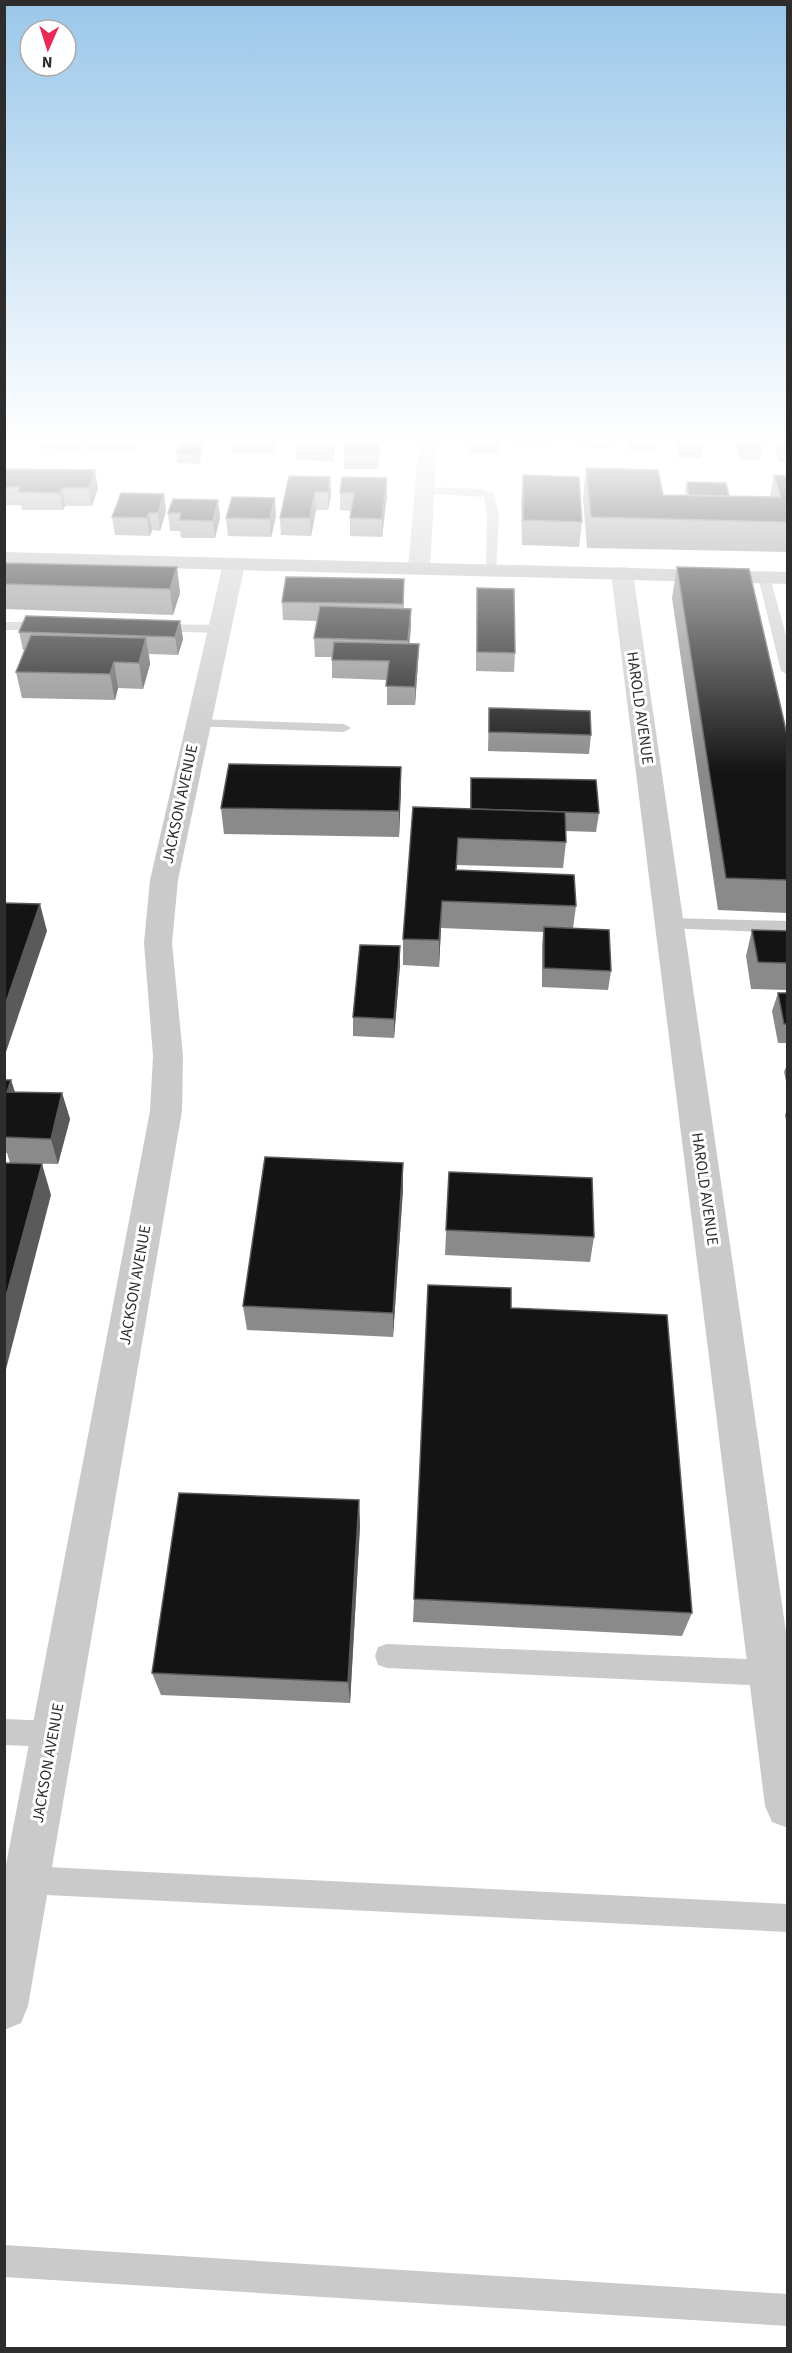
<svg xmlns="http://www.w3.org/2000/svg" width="792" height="2353" font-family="'Source Sans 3',sans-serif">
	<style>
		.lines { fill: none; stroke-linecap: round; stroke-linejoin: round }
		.lane { fill: #cacaca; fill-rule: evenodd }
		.street { fill: #cacaca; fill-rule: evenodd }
		.secondary { fill: #b7b7b7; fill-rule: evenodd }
		.wall { fill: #8a8a8a }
		.shaded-wall { fill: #5a5a5a }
		.building { fill: #141414; stroke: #5a5a5a; stroke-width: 1.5 }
		.labels { text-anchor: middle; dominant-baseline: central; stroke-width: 6; stroke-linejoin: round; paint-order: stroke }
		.street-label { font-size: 16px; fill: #2d2d2d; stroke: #fff }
	</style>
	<rect width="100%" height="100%" fill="#fff"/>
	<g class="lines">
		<g class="lane">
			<path d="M425,487L482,489L494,493L499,517L496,572H488L486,569L487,517L484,497L421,493L419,491Z"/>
			<path d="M764,573L770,577L788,643V675L781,671L758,577Z"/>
			<path d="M4,622H47L54,626L47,630H4Z"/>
			<path d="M155,624L218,625L225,629L218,633L150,631L148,628L150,625Z"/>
			<path d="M198,719L344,724L351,728L344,732L193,726L191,723L193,720Z"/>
			<path d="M670,918L788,921V933L664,928L662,924L664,920Z"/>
			<path d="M387,1644L770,1660L779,1664L783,1673L779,1682L770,1686L387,1668L378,1665L375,1656L378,1647Z"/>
			<path d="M4,1719L53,1721L62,1725L66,1734L62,1743L53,1747L4,1745Z"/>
			<path d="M27,1866L788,1904V1932L27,1894L17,1890L13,1880L17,1870Z"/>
			<path d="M4,2245L788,2294V2326L4,2277Z"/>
		</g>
		<g class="street">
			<path d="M419,442H437L430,568L427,573L419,574L411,573L408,568Z"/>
			<path d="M234,558L242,559L245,564L178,880L172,943L183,1056L182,1111L28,2006L21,2023L4,2030V1875L150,1111L153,1056L144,943L150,880L223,564L226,559Z"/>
			<path d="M622,567L630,568L633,573L788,1646V1828L772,1822L765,1806L611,573L614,568Z"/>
		</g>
		<path class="secondary" d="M4,552L788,572V584L4,564Z"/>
	</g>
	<g class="wall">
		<path d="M39,442H87L83,450L40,449Z"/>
		<path d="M88,442H138L134,452L89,450Z"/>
		<path d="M205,442L199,464L177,463L176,454Z"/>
		<path d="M232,442H275L273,453H233Z"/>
		<path d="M295,442H336L333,461L296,460Z"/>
		<path d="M345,442H393L380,443L378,469H344V451Z"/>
		<path d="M469,442H500L499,454L468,453Z"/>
		<path d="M516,442H554V447L516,446Z"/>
		<path d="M577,442H613V448L577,447Z"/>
		<path d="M627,442H657L656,451L628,450Z"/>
		<path d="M675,442H703L701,458H678Z"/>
		<path d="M735,442H760L762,451L760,460L739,459Z"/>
		<path d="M774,442H788V462H779Z"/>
		<path d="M586,468L663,495H686L685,491L687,482L729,496L770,497L774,475L788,476V552L587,548L583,498Z"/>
		<path d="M4,469L98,488L92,506H65L63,510H22L21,505H4Z"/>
		<path d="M523,475L582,522L579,547L522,545L521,500Z"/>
		<path d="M330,477L331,495L328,510H316L311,536L281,535L280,518Z"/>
		<path d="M387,478V495L382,537L350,536V518L351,511L340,510V493Z"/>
		<path d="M164,494L166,511L160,531L152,530L150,536L115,535L112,517Z"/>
		<path d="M218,500L220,518L215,538H181L180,531H170L168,513Z"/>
		<path d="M276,516L271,537L228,536L226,518Z"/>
		<path d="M4,563L177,567L180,593L173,615L4,609Z"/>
		<path d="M677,567L788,739V913L718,910L672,598Z"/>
		<path d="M404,579V608L411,609L409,644L418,663L415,705H387V680L332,678V657H315L314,638L317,621L283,620L282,602Z"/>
		<path d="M477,588L515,653L514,672L476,671Z"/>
		<path d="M180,621L183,639L178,655L149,654L150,664L143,689L118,688L115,700L22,698L16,672L25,650H23L19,632Z"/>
		<path d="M489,708L591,735L589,754L488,751Z"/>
		<path d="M401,767L399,837L224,834L221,808Z"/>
		<path d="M471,778L599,813L596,832L566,831V842L563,868L457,865L456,870L576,906L573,928L611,971L608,990L542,987V946L543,932L441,928L439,967L403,965V939L470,809Z"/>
		<path d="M752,930L788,931V990L751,989L746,956Z"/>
		<path d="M400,965L394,1038L353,1036V1017Z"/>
		<path d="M778,993H788V1043H778L772,1011Z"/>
		<path d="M788,1062V1090L784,1072Z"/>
		<path d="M4,1080H11L15,1092L62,1093L70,1119L58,1164L10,1163L7,1153H4Z"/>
		<path d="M788,1106V1130L785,1115Z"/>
		<path d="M403,1163V1189L393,1337L247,1330L243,1306Z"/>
		<path d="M449,1172L594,1237L590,1262L445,1255Z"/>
		<path d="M359,1500L360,1526L350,1703L161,1695L152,1673Z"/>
		<path d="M414,1599L692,1613L682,1636L413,1622Z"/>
	</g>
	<g class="shaded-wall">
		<path d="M82,442H87L83,450Z"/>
		<path d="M133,442H138L134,452Z"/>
		<path d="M202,442H205L199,464L198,455Z"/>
		<path d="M272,442H275L273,453Z"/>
		<path d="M332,442H336L333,461L332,443Z"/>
		<path d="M379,442H380L378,469V452Z"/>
		<path d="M95,470L98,488L92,506L89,488Z"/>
		<path d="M330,477L331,495L328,510V492Z"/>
		<path d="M387,478V495L382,537V519Z"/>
		<path d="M62,488L65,506L63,510L60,493Z"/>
		<path d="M315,492L316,510L311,536L310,518Z"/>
		<path d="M164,494L166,511L160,531L158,513Z"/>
		<path d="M275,498L276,516L271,537L270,519Z"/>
		<path d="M218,500L220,518L215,538L213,521Z"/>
		<path d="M149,513L152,530L150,536L147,518Z"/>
		<path d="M177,567L180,593L173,615L170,589Z"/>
		<path d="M411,609V627L408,659V641Z"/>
		<path d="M180,621L183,639L178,655L175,637Z"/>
		<path d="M146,638L150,664L143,689L139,663Z"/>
		<path d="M419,644L418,663L415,705V687Z"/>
		<path d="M114,662L118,688L115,700L110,674Z"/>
		<path d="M401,767V793L399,837V811Z"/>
		<path d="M442,901L441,928L439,967V940Z"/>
		<path d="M40,904L47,931L4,1058V1008Z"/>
		<path d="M400,946V965L394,1038V1019Z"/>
		<path d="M11,1080L19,1106L7,1092Z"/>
		<path d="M62,1093L70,1119L58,1164L51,1139Z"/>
		<path d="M403,1163V1189L393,1337V1313Z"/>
		<path d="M42,1164L51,1195L4,1377V1304Z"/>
		<path d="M359,1500L360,1526L350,1703L348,1682Z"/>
	</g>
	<g class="building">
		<path d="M180,442H202L198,455L176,454Z"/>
		<path d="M295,442H332V443Z"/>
		<path d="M345,442H379L378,452L344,451Z"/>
		<path d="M739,442H760L762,451L741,450Z"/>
		<rect x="782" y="442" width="6" height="3"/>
		<path d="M586,468L658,470L663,495L781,497L774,475L788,476V522L591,517Z"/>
		<path d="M4,469L95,470L89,488H62L60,493L18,492L20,487H4Z"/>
		<path d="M523,475L579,477L582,522L523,520Z"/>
		<path d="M289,476L330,477L328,492H315L310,518H280Z"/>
		<path d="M342,477L387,478L382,519L350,518L354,493H340Z"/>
		<path d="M687,482L726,483L729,496L689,495Z"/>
		<path d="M121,493L164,494L158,513H149L147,518L112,517Z"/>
		<path d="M232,497L275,498L270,519L226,518Z"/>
		<path d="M173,499L218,500L213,521L179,520L181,513H168Z"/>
		<path d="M4,563L177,567L170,589L4,584Z"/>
		<path d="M677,567L749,569L788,739V880L726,878Z"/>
		<path d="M286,577L404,579L403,604L282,602Z"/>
		<path d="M477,588L514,589L515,653L477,652Z"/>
		<path d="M320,606L411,609L408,641L314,638Z"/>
		<path d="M26,616L180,621L175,637L19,632Z"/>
		<path d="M31,635L146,638L139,663L114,662L110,674L16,672Z"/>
		<path d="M334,642L419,644L415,687L386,686L389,661L332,660Z"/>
		<path d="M489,708L590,711L591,735L489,732Z"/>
		<path d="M229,764L401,767L399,811L221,808Z"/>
		<path d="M471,778L596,780L599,813L471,809Z"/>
		<path d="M413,807L565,812L566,842L458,838L456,870L574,875L576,906L442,901L439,940L403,939Z"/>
		<path d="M4,903L40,904L4,1008Z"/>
		<path d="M544,927L609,930L611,971L544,968Z"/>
		<path d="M752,930L788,931V963L758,962Z"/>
		<path d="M360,945L400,946L394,1019L353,1017Z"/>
		<path d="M778,993H788V1024H784Z"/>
		<path d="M4,1080H11L7,1092L62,1093L51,1139L4,1137Z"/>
		<path d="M265,1157L403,1163L393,1313L243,1306Z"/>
		<path d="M4,1163L42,1164L4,1304Z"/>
		<path d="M449,1172L592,1178L594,1237L446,1230Z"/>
		<path d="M428,1285L511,1288V1308L667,1315L692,1613L414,1599Z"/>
		<path d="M179,1493L359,1500L348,1682L152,1673Z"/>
	</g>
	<linearGradient id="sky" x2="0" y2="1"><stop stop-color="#9ac7e9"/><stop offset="0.57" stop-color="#fff"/><stop offset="1" stop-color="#fff" stop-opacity="0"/></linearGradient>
	<rect width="792" height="772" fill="url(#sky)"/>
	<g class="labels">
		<g class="street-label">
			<text transform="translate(640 708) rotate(82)">HAROLD AVENUE</text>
			<text transform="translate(180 804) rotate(-78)">JACKSON AVENUE</text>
			<text transform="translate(705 1189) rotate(82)">HAROLD AVENUE</text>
			<text transform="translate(135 1285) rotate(-80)">JACKSON AVENUE</text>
			<text transform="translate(48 1763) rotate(-80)">JACKSON AVENUE</text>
		</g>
	</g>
	<rect width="792" height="2353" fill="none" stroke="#2d2d2d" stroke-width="12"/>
	<g transform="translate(48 48) rotate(183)"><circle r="28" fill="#ffffff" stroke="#ababab" stroke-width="1.5"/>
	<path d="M0-4.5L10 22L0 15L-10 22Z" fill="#e92958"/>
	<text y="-9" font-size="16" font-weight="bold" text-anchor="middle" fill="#2d2d2d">N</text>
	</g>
</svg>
